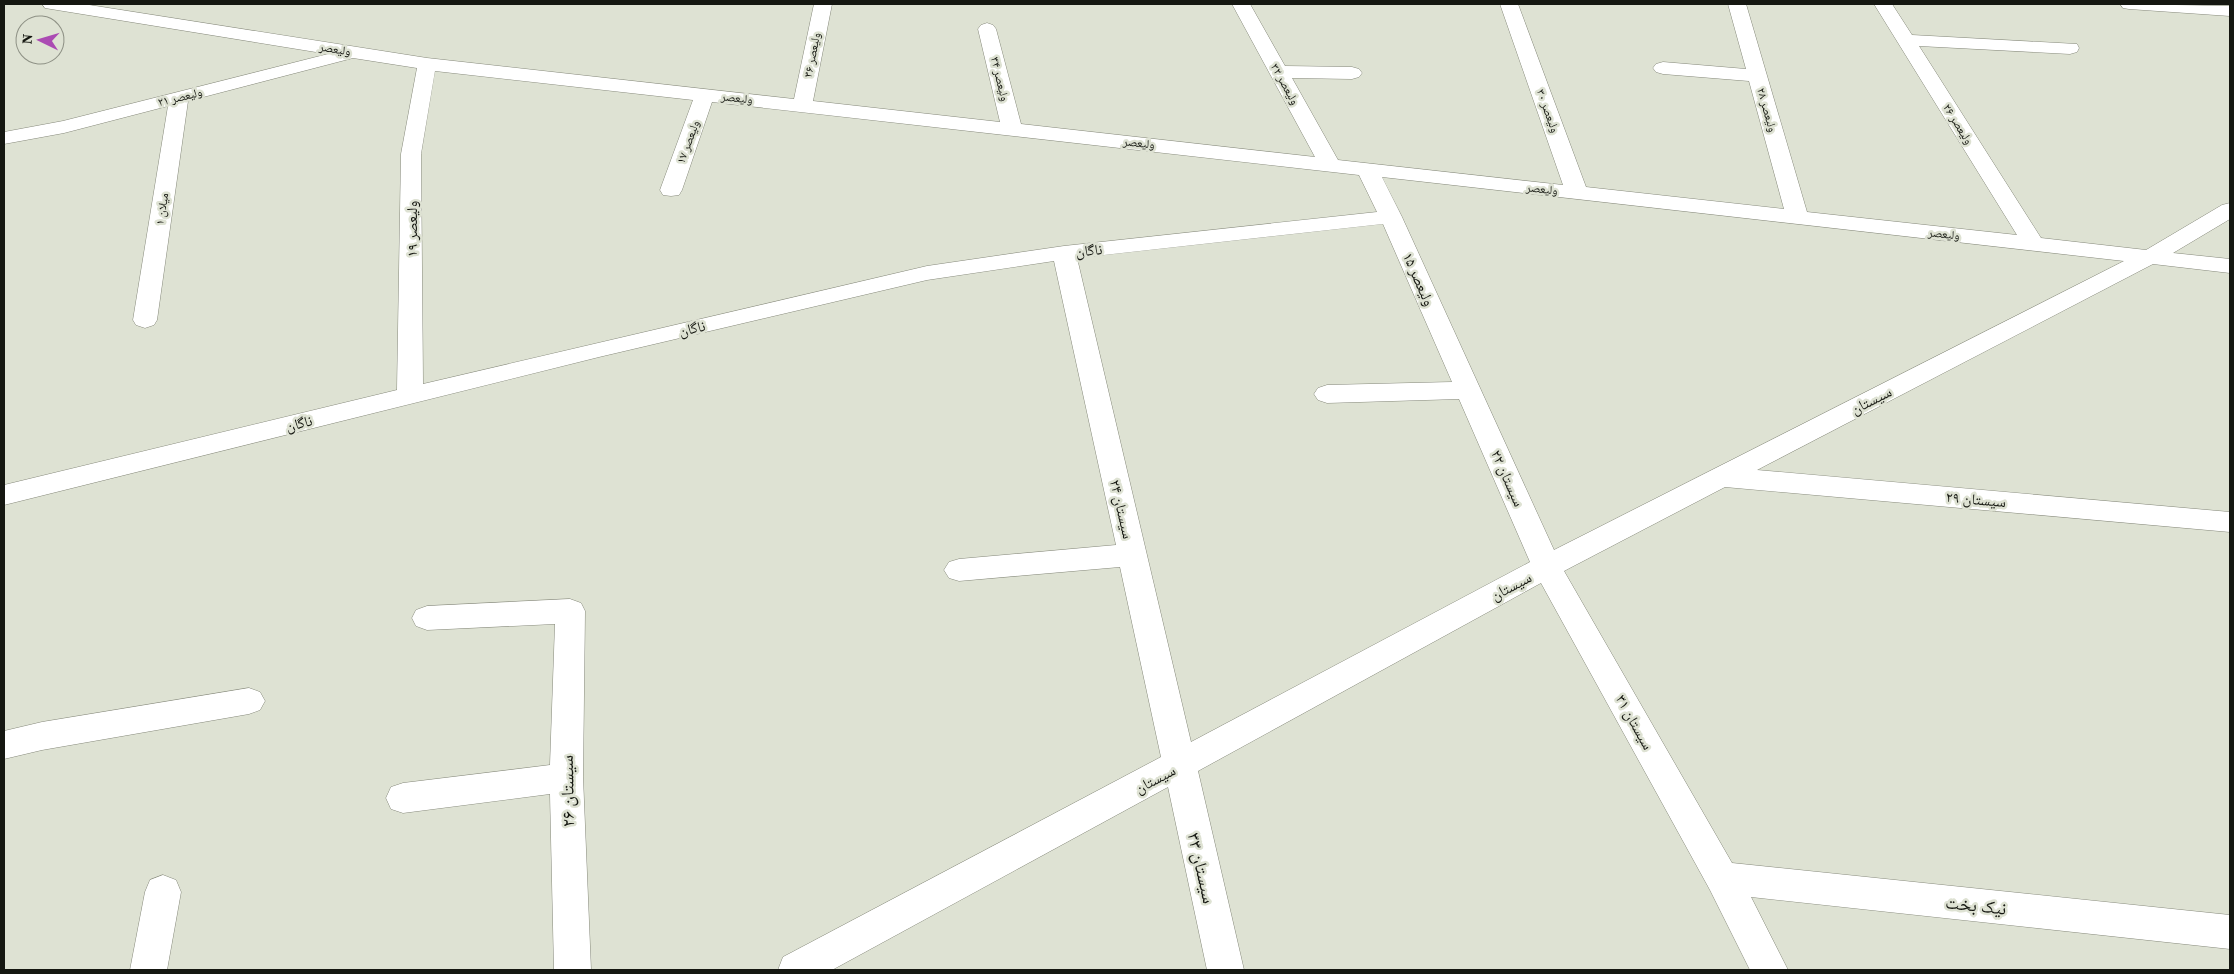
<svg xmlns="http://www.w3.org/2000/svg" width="2234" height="974" font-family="'Source Serif 4','Noto Naskh Arabic',serif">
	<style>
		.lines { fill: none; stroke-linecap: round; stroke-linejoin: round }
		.minor-casing { stroke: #86897b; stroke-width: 1 }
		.minor { fill: #fff; fill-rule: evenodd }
		.labels { text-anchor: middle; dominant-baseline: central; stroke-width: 5; stroke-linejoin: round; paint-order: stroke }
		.far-street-label { font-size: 12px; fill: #151711; stroke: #dee2d3 }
		.street-label { font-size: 15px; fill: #151711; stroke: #dee2d3 }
		.near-street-label { font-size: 18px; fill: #151711; stroke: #dee2d3 }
	</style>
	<rect width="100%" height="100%" fill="#dee2d3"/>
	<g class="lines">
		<defs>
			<g id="minor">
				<path d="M42,4H83L427,58L794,99L814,4H832L813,101L1000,122L978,29L981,25L987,23L993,25L996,29L1021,124L1315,157L1232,4H1250L1285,66L1352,67L1359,69L1362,73L1359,77L1352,79L1292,78L1338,160L1563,185L1500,4H1518L1586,187L1784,209L1749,81L1663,74L1656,72L1653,68L1656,64L1663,62L1746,69L1728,4H1746L1807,212L2017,235L1874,4H1892L1912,35L2077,44L2079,48L2077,52L2070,54L1919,46L2041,238L2146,250L2222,205L2230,203V219L2173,253L2230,259V273L2153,264L1757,470L2230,512V532L1725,487L1564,571L1732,863L2230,915V949L1751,897L1788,970H1750L1710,890L1541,583L1198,771L1244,970H1207L1168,787L832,970H778L783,957L1161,757L1120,567L959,581L949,578L944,570L949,562L959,559L1116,545L1054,261L927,280L599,357L4,505V485L397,390L401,154L417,68L353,58L188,101L157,320L154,325L145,328L136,325L133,320L168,106L64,133L4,144V132L63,121L328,54L51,9L45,8ZM435,71L693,100L660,190L663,195L671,196L679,195L682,190L712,102L1359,175L1377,212L1064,246L927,266L423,384L421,154ZM1382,177L2124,261L1554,550L1402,217ZM1383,224L1452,382L1327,385L1318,388L1314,394L1318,400L1327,403L1459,399L1530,562L1191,742L1077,258Z"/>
				<path d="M2120,4L2230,6V16L2129,9L2123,8Z"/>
				<path d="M570,599L581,603L585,611L583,777L591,970H554L550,794L403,813L391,809L386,798L391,787L403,783L550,765L555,624L427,630L416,626L412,618L416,610L427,606Z"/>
				<path d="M249,688L260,692L265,701L260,710L249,714L42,750L4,759V731L42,722Z"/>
				<path d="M163,875L176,880L181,892L167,970H130L145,892L150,880Z"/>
			</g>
		</defs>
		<use href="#minor" class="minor-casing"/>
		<use href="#minor" class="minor"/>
	</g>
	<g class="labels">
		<g class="far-street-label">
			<text transform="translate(335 49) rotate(9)">ولیعصر</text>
			<text transform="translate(812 55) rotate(-79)">ولیعصر ۳۶</text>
			<text transform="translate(1000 79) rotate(76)">ولیعصر ۳۴</text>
			<text transform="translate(1285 84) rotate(61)">ولیعصر ۳۲</text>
			<text transform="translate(180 97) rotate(-14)">ولیعصر ۲۱</text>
			<text transform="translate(737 98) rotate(6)">ولیعصر</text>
			<text transform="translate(1767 110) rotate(74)">ولیعصر ۲۸</text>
			<text transform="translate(1548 111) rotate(70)">ولیعصر ۳۰</text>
			<text transform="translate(1958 124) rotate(58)">ولیعصر ۲۶</text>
			<text transform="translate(688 142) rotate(-70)">ولیعصر ۱۷</text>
			<text transform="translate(1139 143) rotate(6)">ولیعصر</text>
			<text transform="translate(1542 189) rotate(6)">ولیعصر</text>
			<text transform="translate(162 209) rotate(-81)">میلان ۱</text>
			<text transform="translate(1944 234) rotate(6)">ولیعصر</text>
		</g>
		<g class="street-label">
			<text transform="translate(411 229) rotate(-90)">ولیعصر ۱۹</text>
			<text transform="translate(1089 250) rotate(-6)">ناگان</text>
			<text transform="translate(1419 279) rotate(66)">ولیعصر ۱۵</text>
			<text transform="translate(692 328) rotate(-13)">ناگان</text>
			<text transform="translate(1871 400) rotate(-27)">سیستان</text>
			<text transform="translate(299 423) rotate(-14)">ناگان</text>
			<text transform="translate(1508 478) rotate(66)">سیستان ۲۲</text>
			<text transform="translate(1976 499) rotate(5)">سیستان ۲۹</text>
			<text transform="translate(1122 509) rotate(77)">سیستان ۲۴</text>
			<text transform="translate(1511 586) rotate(-28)">سیستان</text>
			<text transform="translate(1635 722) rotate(61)">سیستان ۳۱</text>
			<text transform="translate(1155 779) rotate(-28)">سیستان</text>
		</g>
		<g class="near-street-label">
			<text transform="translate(567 791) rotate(-91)">سیستان ۲۶</text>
			<text transform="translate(1202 868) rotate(77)">سیستان ۳۳</text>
			<text transform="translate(1976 905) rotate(6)">نیک بخت</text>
		</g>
	</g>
	<rect width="2234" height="974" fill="none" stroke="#151711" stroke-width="10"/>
	<g transform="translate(40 40) rotate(275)"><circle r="24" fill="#dee2d3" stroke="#8e9185"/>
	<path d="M0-4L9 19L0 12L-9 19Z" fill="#ab4bb3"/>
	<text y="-8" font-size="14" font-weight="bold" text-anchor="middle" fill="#151711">N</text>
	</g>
</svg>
